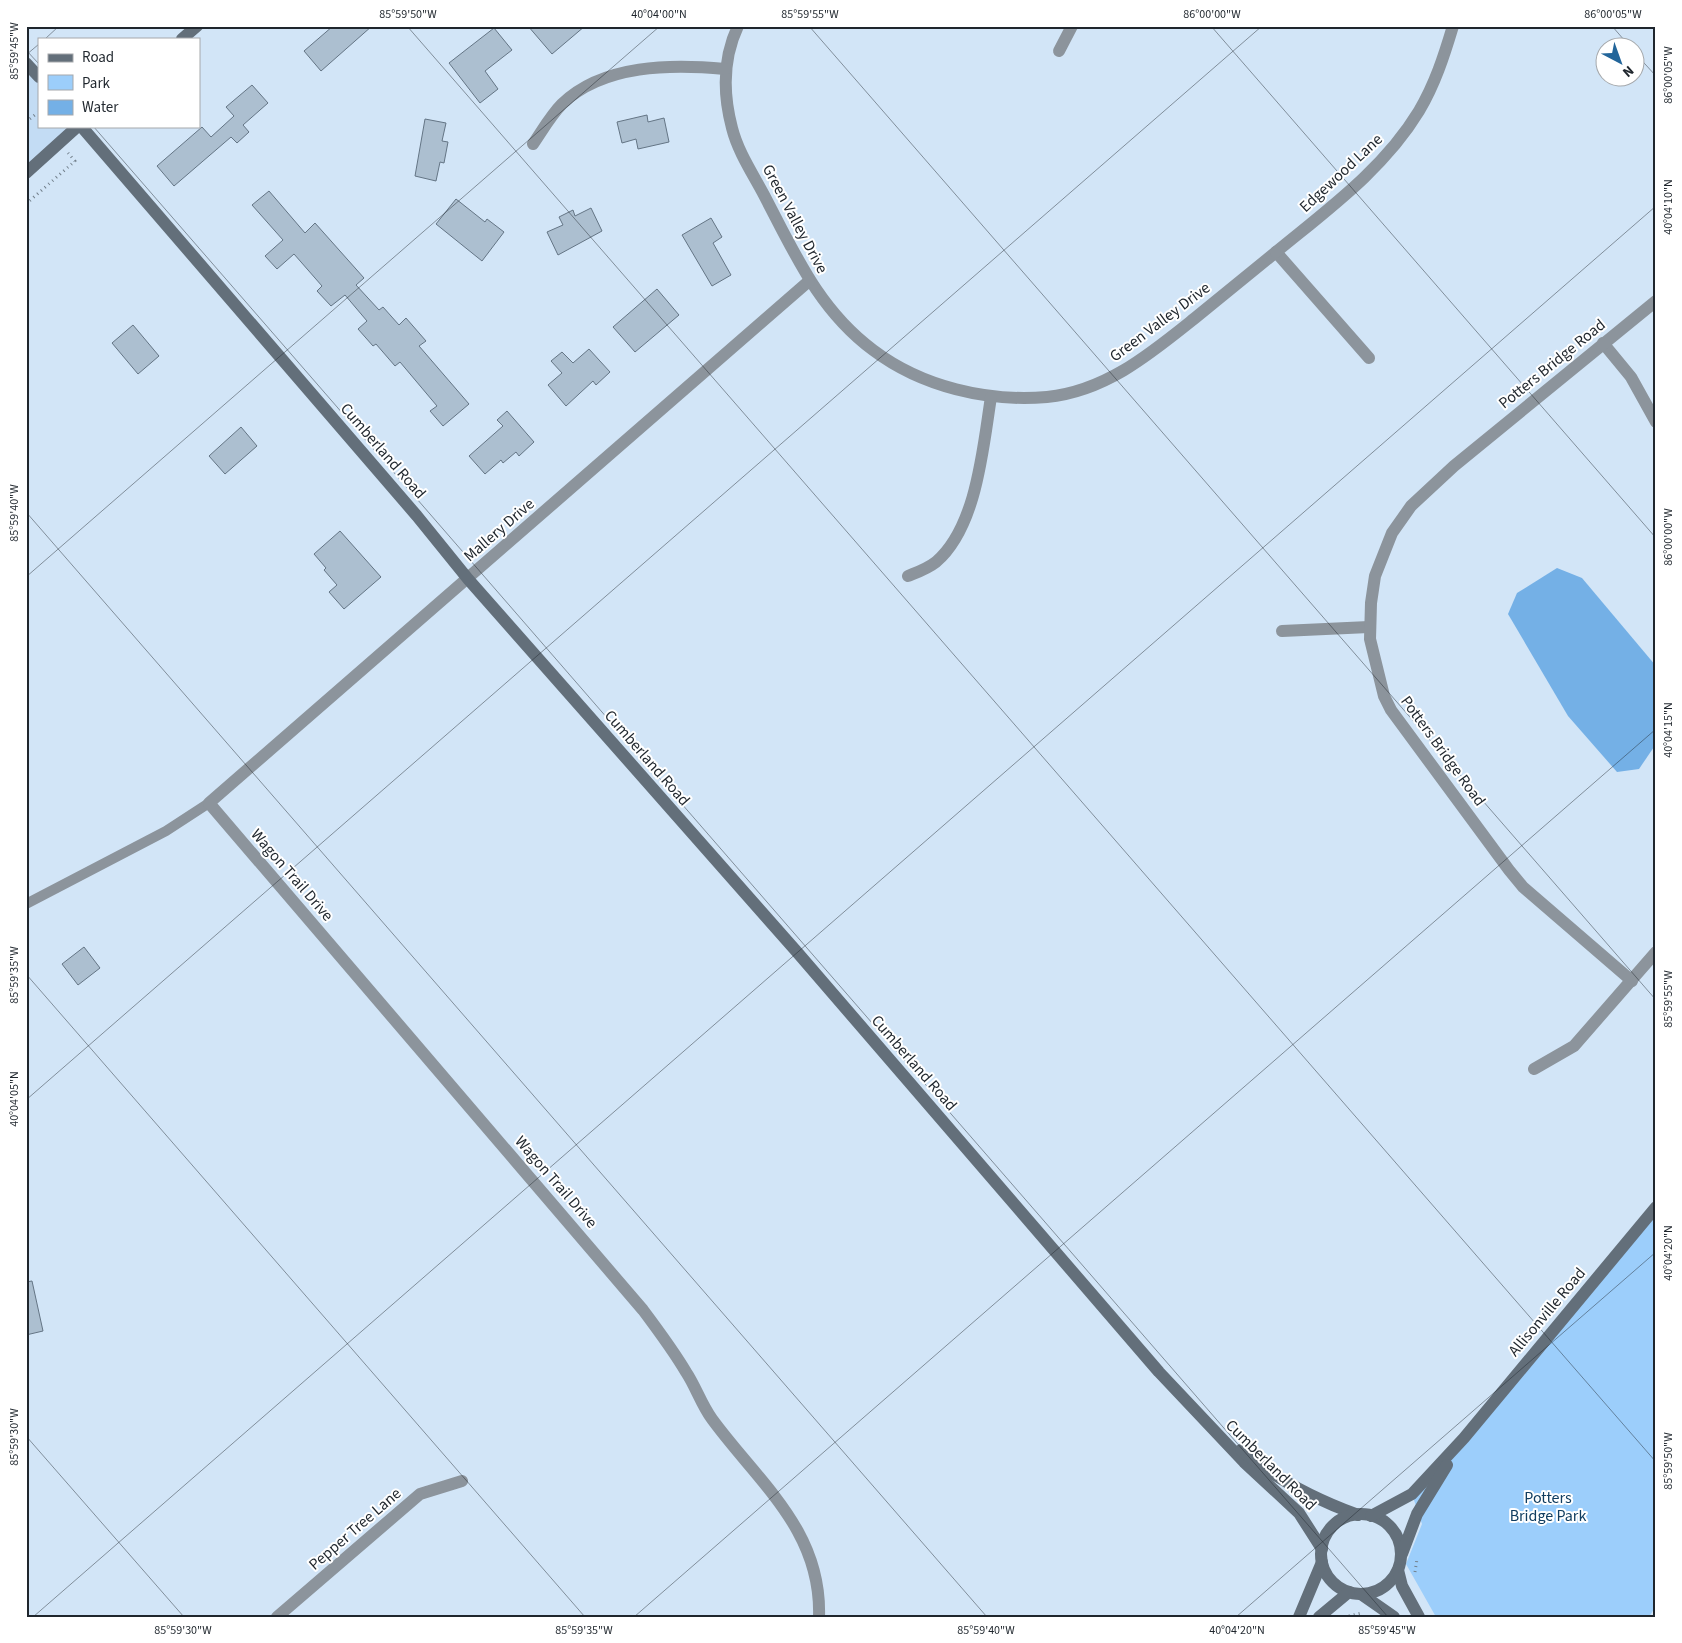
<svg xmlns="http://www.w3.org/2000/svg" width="1682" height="1643" font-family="'Source Sans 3',sans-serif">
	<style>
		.built { fill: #c3dcf4 }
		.green { fill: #9ccefb }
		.water { fill: #74b0e6 }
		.building { fill: #acbfd0; stroke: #647585 }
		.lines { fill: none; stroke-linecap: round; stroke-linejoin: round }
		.path { stroke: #73808c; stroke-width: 3; stroke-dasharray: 1 4; stroke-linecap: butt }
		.lane { stroke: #8c949c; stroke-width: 10 }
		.street { stroke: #8c949c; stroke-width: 12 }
		.secondary { stroke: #636f7a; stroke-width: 12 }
		.ticks { fill: none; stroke: #1f262d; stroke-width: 1; stroke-opacity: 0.45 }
		.labels { text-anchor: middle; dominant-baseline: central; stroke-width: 4; stroke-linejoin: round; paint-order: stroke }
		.street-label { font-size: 16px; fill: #1f262d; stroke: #fff }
		.park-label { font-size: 16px; fill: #103d60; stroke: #fff }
		.neatline { fill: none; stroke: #1f262d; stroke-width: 2 }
		.ticks-label { font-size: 12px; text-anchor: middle; fill: #1f262d }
	</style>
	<rect width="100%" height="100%" fill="#d2e5f7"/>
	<path class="built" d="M26,63L39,77V126H78L26,173Z"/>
	<path class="green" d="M1656,1207V1606L1649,1617H1436L1406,1564L1422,1524L1412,1494Z"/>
	<path class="water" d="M1557,568L1582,578L1656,666V744L1639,769L1617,772L1568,716L1508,614L1517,593Z"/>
	<g class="building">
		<path d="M333,26H372L321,71L304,51Z"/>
		<path d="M528,26H585L552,54Z"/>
		<path d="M494,28L512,50L485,71L498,89L480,103L449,63Z"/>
		<path d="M252,85L268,103L243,125L249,132L237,143L231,137L174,186L157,166L202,127L211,137L234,116L226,107Z"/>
		<path d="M647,115L648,122L664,118L669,142L638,149L636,139L622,143L617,122Z"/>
		<path d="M425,119L446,123L442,141L448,142L444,163L440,162L436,181L415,176Z"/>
		<path d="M269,191L305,233L315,223L364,278L356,285L379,310L383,307L399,325L406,318L426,341L419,346L469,404L443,426L430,411L437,406L400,362L395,366L376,344L373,346L358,329L367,321L345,295L331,306L317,291L322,286L294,254L277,269L265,256L283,240L252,205Z"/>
		<path d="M456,199L485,222L487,219L504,232L482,261L436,224Z"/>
		<path d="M591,208L602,231L558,255L547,232L563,225L559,217L573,210L575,216Z"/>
		<path d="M711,218L722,237L713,243L731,275L712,286L682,235Z"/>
		<path d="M657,289L679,315L635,352L613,327Z"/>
		<path d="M133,325L159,356L138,374L112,343Z"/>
		<path d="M589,349L610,372L596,385L593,381L566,406L548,385L562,373L551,361L562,352L573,363Z"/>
		<path d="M507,411L534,442L519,456L516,452L503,463L501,460L485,474L469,456L503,426L497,420Z"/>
		<path d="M241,427L257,446L225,474L209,456Z"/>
		<path d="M340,531L381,577L344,609L329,592L337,585L324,570L326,568L314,554Z"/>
		<path d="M84,947L100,968L78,985L62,964Z"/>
		<path d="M32,1281L43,1331L26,1335V1282Z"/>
	</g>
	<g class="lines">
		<g class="path">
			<path d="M26,122L36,114"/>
			<path d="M26,204L75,161L68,153"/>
			<path d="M1415,1572L1417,1559"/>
			<path d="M1344,1617L1362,1613"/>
		</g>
		<path class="lane" d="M26,904L166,831L209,803"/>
		<g class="street">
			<path d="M738,26C723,58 723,94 732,128C738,152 753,174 764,195C795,254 819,310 873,350C922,387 987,402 1047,397C1106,391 1150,354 1195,318C1222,296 1249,274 1276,252L1369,358"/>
			<path d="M1059,51L1072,26"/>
			<path d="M533,144C542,131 551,115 562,104C603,64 672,64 725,69"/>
			<path d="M1276,252C1327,210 1384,169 1419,111C1435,84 1444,56 1453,26"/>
			<path d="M809,281L209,803L643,1310C658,1330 673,1350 686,1372C696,1387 701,1404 712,1419C758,1482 822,1530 819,1617"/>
			<path d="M1603,343L1631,377L1656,422"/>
			<path d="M908,576C918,572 927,569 936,562C977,527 983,447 991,397"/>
			<path d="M1282,631L1369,627"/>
			<path d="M1632,981L1523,887L1509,870L1391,710L1384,696L1370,639L1371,603L1375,576L1392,533L1411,506L1454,466L1656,301"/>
			<path d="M1534,1069L1574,1046L1656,952"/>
			<path d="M277,1617L420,1494L462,1481"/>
		</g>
		<g class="secondary">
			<path d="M182,39L197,26"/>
			<path d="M26,63L39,77"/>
			<path d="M81,126L417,516L468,579L797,952L1159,1372L1244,1462L1299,1513L1322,1549"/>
			<path d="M26,173L78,126"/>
			<path d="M1241,1450C1275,1479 1317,1500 1358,1515"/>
			<circle cx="1361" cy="1554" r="40"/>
			<path d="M1371,1516L1412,1494L1464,1438L1656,1207"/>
			<path d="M1402,1554L1417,1514L1447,1465"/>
			<path d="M1398,1570L1402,1586L1419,1617"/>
			<path d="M1361,1594L1394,1617"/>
			<path d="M1299,1617L1322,1562"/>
			<path d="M1319,1617L1349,1592"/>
		</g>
	</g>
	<path class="ticks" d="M407,26L1656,1462M809,26L1656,1000M1211,26L1656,538M1612,26L1631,48M45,39L59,26M26,50L39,64M1634,52L1656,76M26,55L39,44M93,126L1388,1617M26,512L987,1617M26,577L660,26M26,974L585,1617M26,1100L1262,26M26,1436L184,1617M33,1617L1656,206M634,1617L1656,729M1236,1617L1656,1252"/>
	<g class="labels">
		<g class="street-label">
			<text transform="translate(1341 173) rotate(-43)">Edgewood Lane</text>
			<text transform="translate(795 219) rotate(62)">Green Valley Drive</text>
			<text transform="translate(1160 322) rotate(-37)">Green Valley Drive</text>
			<text transform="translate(1552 364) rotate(-39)">Potters Bridge Road</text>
			<text transform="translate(383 451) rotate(49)">Cumberland Road</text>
			<text transform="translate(499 530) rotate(-41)">Mallery Drive</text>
			<text transform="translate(1443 751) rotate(54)">Potters Bridge Road</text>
			<text transform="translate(647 758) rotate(49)">Cumberland Road</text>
			<text transform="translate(292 875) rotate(49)">Wagon Trail Drive</text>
			<text transform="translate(914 1063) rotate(49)">Cumberland Road</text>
			<text transform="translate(556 1182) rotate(49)">Wagon Trail Drive</text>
			<text transform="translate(1547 1312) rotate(-50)">Allisonville Road</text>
			<text transform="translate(1271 1465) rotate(45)">Cumberland Road</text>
			<text transform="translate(355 1529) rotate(-41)">Pepper Tree Lane</text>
		</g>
		<g class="park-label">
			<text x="1548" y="1498">Potters<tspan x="1548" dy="18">Bridge Park</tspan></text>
		</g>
	</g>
	<rect width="1682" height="1643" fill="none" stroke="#ffffff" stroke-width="55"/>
	<rect x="38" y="38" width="162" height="90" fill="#ffffff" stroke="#a5a8ab"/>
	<rect x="48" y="54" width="25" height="8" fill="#636f7a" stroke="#a5a8ab"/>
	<text x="82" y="62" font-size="15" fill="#1f262d">Road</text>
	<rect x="48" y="75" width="25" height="15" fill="#9ccefb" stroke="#a5a8ab"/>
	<text x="82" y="88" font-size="15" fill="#1f262d">Park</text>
	<rect x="48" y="100" width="25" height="15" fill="#74b0e6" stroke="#a5a8ab"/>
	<text x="82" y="112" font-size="15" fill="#1f262d">Water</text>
	<g transform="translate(1620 62) rotate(139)"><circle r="24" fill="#ffffff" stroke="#a5a8ab"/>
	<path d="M0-4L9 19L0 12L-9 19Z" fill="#22659a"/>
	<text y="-8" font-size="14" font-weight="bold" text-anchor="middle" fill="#1f262d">N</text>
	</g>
	<rect x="28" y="28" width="1626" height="1588" class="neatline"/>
	<g class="ticks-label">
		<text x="408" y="18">85°59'50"W</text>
		<text x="659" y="18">40°04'00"N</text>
		<text x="810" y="18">85°59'55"W</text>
		<text x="1212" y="18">86°00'00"W</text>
		<text x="1613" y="18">86°00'05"W</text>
		<text transform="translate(14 51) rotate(-90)" y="4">85°59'45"W</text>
		<text transform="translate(1668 75) rotate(-90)" y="4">86°00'05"W</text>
		<text transform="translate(1668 207) rotate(-90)" y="4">40°04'10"N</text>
		<text transform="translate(14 513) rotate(-90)" y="4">85°59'40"W</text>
		<text transform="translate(1668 537) rotate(-90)" y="4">86°00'00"W</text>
		<text transform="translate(1668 730) rotate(-90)" y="4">40°04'15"N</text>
		<text transform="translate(14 975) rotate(-90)" y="4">85°59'35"W</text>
		<text transform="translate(1668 999) rotate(-90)" y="4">85°59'55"W</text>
		<text transform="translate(14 1099) rotate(-90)" y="4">40°04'05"N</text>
		<text transform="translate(1668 1253) rotate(-90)" y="4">40°04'20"N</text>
		<text transform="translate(14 1437) rotate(-90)" y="4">85°59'30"W</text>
		<text transform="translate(1668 1461) rotate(-90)" y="4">85°59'50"W</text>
		<text x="183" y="1634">85°59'30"W</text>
		<text x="584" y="1634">85°59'35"W</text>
		<text x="986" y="1634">85°59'40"W</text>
		<text x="1237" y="1634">40°04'20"N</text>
		<text x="1387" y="1634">85°59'45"W</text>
	</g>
</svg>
